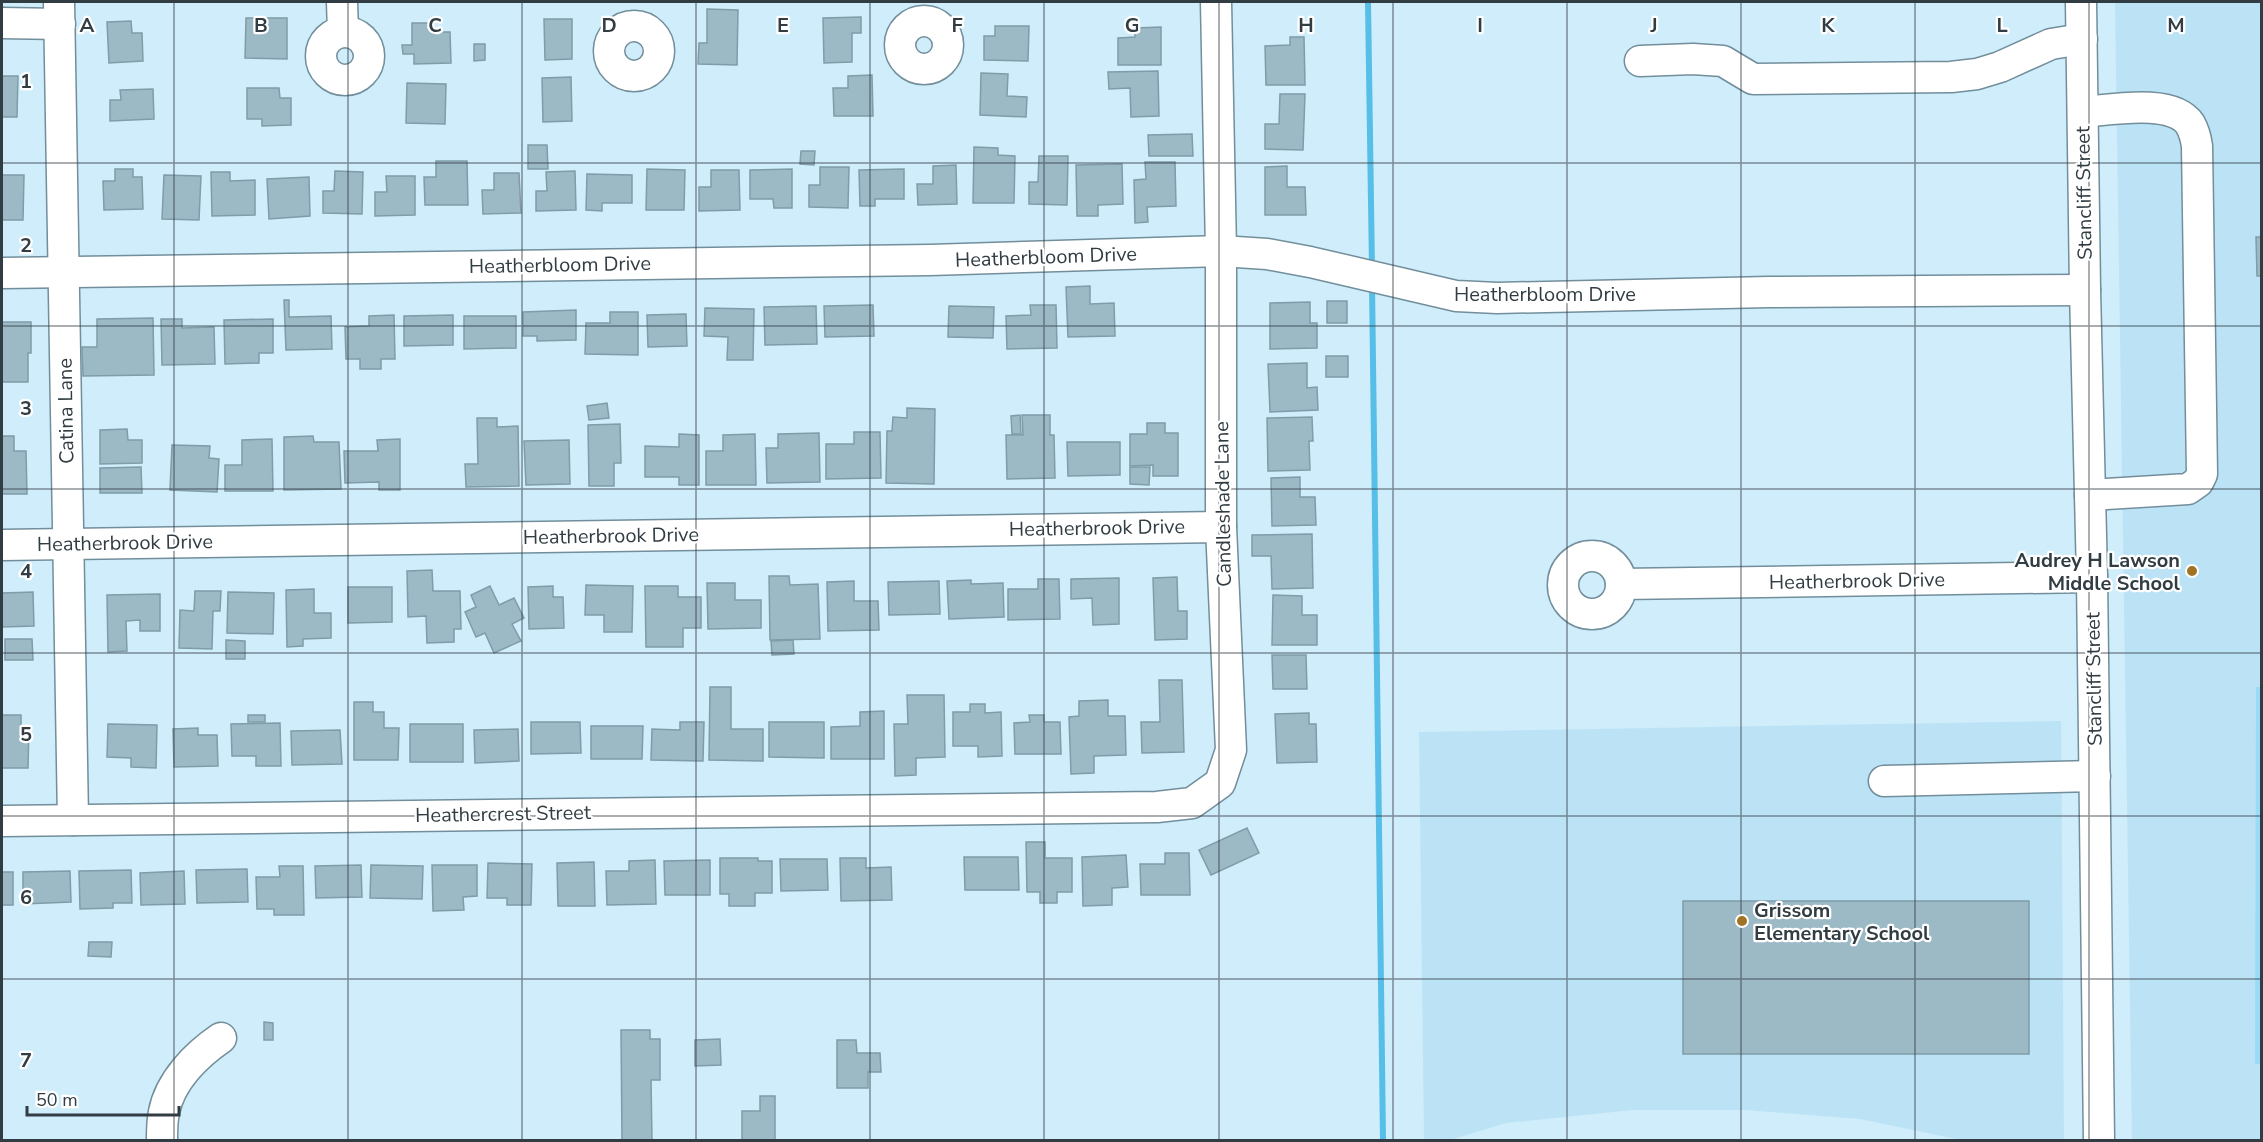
<svg xmlns="http://www.w3.org/2000/svg" width="2263" height="1142" font-family="'Nunito Sans',sans-serif">
	<style>
		.built { fill: #bce3f5 }
		.green { fill: #9adbf7 }
		.lines { fill: none; stroke-linecap: round; stroke-linejoin: round }
		.stream { stroke: #56bee7; stroke-width: 6 }
		.building { fill: #9cb9c6; stroke: #7f9ca8; stroke-width: 1.5 }
		.minor-casing { stroke: #728e9b; stroke-width: 33 }
		.minor { stroke: #fff; stroke-width: 30 }
		.grid { fill: none; stroke: #313d42; stroke-width: 1.5; stroke-opacity: 0.55 }
		.poi-dot { fill: #a17325; stroke: #fff; stroke-width: 2 }
		.labels { text-anchor: middle; dominant-baseline: central; stroke-width: 4.5; stroke-linejoin: round; paint-order: stroke }
		.street-label { font-size: 20px; fill: #313d42; stroke: #fff }
		.poi-label { font-size: 20px; font-weight: bold; fill: #313d42; stroke: #fff; text-anchor: end }
		.grid-label { font-size: 20px; text-anchor: middle; font-weight: bold; fill: #313d42; stroke: #fff; stroke-width: 4.5; stroke-linejoin: round; paint-order: stroke }
	</style>
	<rect width="100%" height="100%" fill="#cfedfb"/>
	<g class="built">
		<path d="M2115,2H2261V1140H2132Z"/>
		<path d="M2061,721L2064,1140H1961L1860,1119L1745,1110H1632L1506,1123L1450,1140H1424L1419,732Z"/>
	</g>
	<path class="green" d="M2256,687H2262L2261,1064H2255Z"/>
	<g class="lines">
		<g class="stream">
			<path d="M1368,2L1372,268"/>
			<path d="M1372,284L1383,1140"/>
		</g>
	</g>
	<g class="building">
		<path d="M707,9L738,10L737,65L698,64L699,43H707Z"/>
		<path d="M861,17V33H852V62L824,63L823,18Z"/>
		<path d="M246,18H287V59L245,58Z"/>
		<path d="M544,19H572V59L545,60Z"/>
		<path d="M131,21L132,33H142L143,61L109,63L107,22Z"/>
		<path d="M412,23H432V32H450L451,63L414,64V54H403L402,45H412Z"/>
		<path d="M995,26H1029L1028,61L984,60V36H995Z"/>
		<path d="M1161,27V65H1118V38L1135,37V28Z"/>
		<path d="M1290,37H1304L1305,85H1266L1265,46L1290,45Z"/>
		<path d="M474,44H485V60L474,61Z"/>
		<path d="M1158,71L1159,116L1131,117L1130,88L1109,89L1108,72Z"/>
		<path d="M981,73L1008,74L1007,96L1027,97L1026,117L980,115Z"/>
		<path d="M872,75L873,116H834L833,88H848V76Z"/>
		<path d="M2,76H18L17,117H2Z"/>
		<path d="M571,77L572,121L543,122L542,78Z"/>
		<path d="M407,83L446,84L445,124L406,123Z"/>
		<path d="M247,88H279L280,98H291V125L262,126V119H247Z"/>
		<path d="M153,89L154,119L110,121V100H121L120,90Z"/>
		<path d="M1280,94H1305L1303,150L1265,149V124H1279Z"/>
		<path d="M1192,134L1193,156H1149L1148,135Z"/>
		<path d="M528,145H547L548,169H528Z"/>
		<path d="M974,147L998,148V155L1015,156L1014,203H973Z"/>
		<path d="M801,151H815L814,165L800,164Z"/>
		<path d="M1039,156H1068L1067,205L1029,204V182H1038Z"/>
		<path d="M436,161H467L468,205H425L424,177H436Z"/>
		<path d="M1145,162H1175L1176,206L1147,207L1148,222L1135,223L1134,180L1146,179Z"/>
		<path d="M1122,164L1123,204L1098,205V216H1077L1076,165Z"/>
		<path d="M956,165L957,204L918,205L917,184H933V166Z"/>
		<path d="M1287,166V187H1305L1306,215H1265V167Z"/>
		<path d="M820,167H849L848,208L809,207V185H820Z"/>
		<path d="M115,169H133V177H142L143,209L104,210L103,181H115Z"/>
		<path d="M647,169L685,170L684,210H646Z"/>
		<path d="M792,169V208H774L773,199H750V170Z"/>
		<path d="M904,169V199H875V206H860L859,170Z"/>
		<path d="M711,170H739L740,210L699,211V187H711Z"/>
		<path d="M335,171L363,172L362,214L323,213V191H334Z"/>
		<path d="M575,171L576,210L536,211V191H547L546,172Z"/>
		<path d="M211,172H230V181L255,180V215L212,216Z"/>
		<path d="M494,173H519L521,213L483,214L482,190H494Z"/>
		<path d="M587,174L632,175V203H602V211L586,210Z"/>
		<path d="M2,175H24L23,220H2Z"/>
		<path d="M164,175L201,176L199,220L162,219Z"/>
		<path d="M386,176H415V215L375,216V192H387Z"/>
		<path d="M309,177L310,216L269,219L267,179Z"/>
		<path d="M2256,237H2262V276H2257Z"/>
		<path d="M1090,286V304L1114,303L1115,336L1068,337L1066,287Z"/>
		<path d="M284,300H289V317L331,316L332,349L286,350Z"/>
		<rect x="1327" y="301" width="20" height="22"/>
		<path d="M1310,302V323H1317V348L1270,349V303Z"/>
		<path d="M873,305L874,336L825,337L824,306Z"/>
		<path d="M1030,305H1056L1057,348L1007,349L1006,316L1031,315Z"/>
		<path d="M816,306L817,344L765,345L764,307Z"/>
		<path d="M949,306L994,307L993,338L948,337Z"/>
		<path d="M705,308L754,309L753,360H727L728,337L704,336Z"/>
		<path d="M576,310V340L537,341V336H523V312Z"/>
		<path d="M610,312H638V355L585,354L586,323H610Z"/>
		<path d="M686,314L687,346L648,347L647,315Z"/>
		<path d="M394,315L395,359H381V369H360V359H346L345,327L369,326V316Z"/>
		<path d="M453,315V345L404,346V316Z"/>
		<path d="M464,316H516V348L464,349Z"/>
		<path d="M153,318L154,375L83,376L82,347H97V319Z"/>
		<path d="M161,319H182V328L214,327L215,364L162,365Z"/>
		<path d="M273,319V353H259V363L225,364L224,320Z"/>
		<path d="M2,322H31V353H28V382H2Z"/>
		<rect x="1326" y="356" width="22" height="21"/>
		<path d="M1307,363V388L1317,387L1318,410L1270,412L1268,364Z"/>
		<path d="M607,403L609,418L589,420L587,406Z"/>
		<path d="M907,408L935,409L934,484L886,483L887,431H892L893,417L907,418Z"/>
		<path d="M1020,415L1021,434H1012L1011,416Z"/>
		<path d="M1022,415H1050V435H1054L1055,478L1007,479L1006,435H1023Z"/>
		<path d="M1312,417L1313,441H1309L1310,470L1268,471L1267,418Z"/>
		<path d="M477,418H497V427L518,426L519,486L466,487L465,464H478Z"/>
		<path d="M1147,423H1165V433H1178V476H1153V465L1130,466V434H1147Z"/>
		<path d="M620,424L621,463H614V486H589L588,425Z"/>
		<path d="M127,429L128,440H142V463L100,464V430Z"/>
		<path d="M854,432H880L881,478L826,479V444H854Z"/>
		<path d="M819,433L820,482L767,483L766,448H778V434Z"/>
		<path d="M679,434L699,435V485H679V477H645V446L679,447Z"/>
		<path d="M755,434L756,485H706V451H723V435Z"/>
		<path d="M2,436H14V451H26L27,494H2Z"/>
		<path d="M313,436L314,442H339L341,489L284,490V437Z"/>
		<path d="M272,439L273,491H225V465H242V440Z"/>
		<path d="M400,439V490H379V482L345,483L344,451H378L377,440Z"/>
		<path d="M569,440L570,484L526,485L524,441Z"/>
		<path d="M1067,442H1120V475L1068,476Z"/>
		<path d="M172,445L210,446L209,458L219,459L217,492L170,490Z"/>
		<path d="M141,467L142,493H100V468Z"/>
		<path d="M1130,467H1150L1149,485L1130,484Z"/>
		<path d="M1300,477V497H1315L1316,525L1272,526L1271,478Z"/>
		<path d="M1312,534L1313,588L1272,589L1271,556H1252V535Z"/>
		<path d="M432,570L433,591H460L461,629H454V642L427,643L426,616L408,617L407,571Z"/>
		<path d="M769,576H789L790,585L818,584L820,639L770,640Z"/>
		<path d="M1177,577L1178,611H1187V639L1155,640L1153,578Z"/>
		<path d="M1119,578V624L1093,625L1092,598L1071,599V579Z"/>
		<path d="M1038,579H1059L1060,619L1008,620V589H1038Z"/>
		<path d="M971,580V584L1003,583L1004,617L949,619L947,581Z"/>
		<path d="M854,581V601H878L879,630L828,631L827,582Z"/>
		<path d="M939,581L940,614L889,615L888,582Z"/>
		<path d="M707,583H735V600H761V628L708,629Z"/>
		<path d="M586,585L633,586L632,632H604V615H585Z"/>
		<path d="M490,586L499,605L514,598L524,618L512,624L521,641L494,653L485,633L476,637L465,612L476,607L471,595Z"/>
		<path d="M553,586V597H563L564,628L529,629L528,587Z"/>
		<path d="M645,586H678V597H701V628H683V647H646Z"/>
		<path d="M348,587H392V622L348,623Z"/>
		<path d="M314,589V613H331V638L303,639V646L287,647L286,590Z"/>
		<path d="M195,591H221L220,611H213L212,649L179,648L180,610L194,611Z"/>
		<path d="M33,592L34,626L2,627V593Z"/>
		<path d="M228,592L274,593L273,634L227,633Z"/>
		<path d="M160,594V631H140V620L126,621L127,651L108,652L107,595Z"/>
		<path d="M1273,595L1302,596V615H1317V645H1272Z"/>
		<path d="M5,639H32L33,660H5Z"/>
		<path d="M226,640L245,641V659H226Z"/>
		<path d="M793,640L794,654L772,655L771,641Z"/>
		<path d="M1272,655H1306L1307,689H1273Z"/>
		<path d="M1159,680H1182L1184,752L1142,753L1141,722H1160Z"/>
		<path d="M710,687H731V729H763V761L709,760Z"/>
		<path d="M907,695H944L945,757L916,758V775L895,776L894,724H908Z"/>
		<path d="M1108,700V716H1125L1126,755L1094,756V773L1071,774L1069,717L1079,716V701Z"/>
		<path d="M354,702H373V712H384V728H399L398,760H354Z"/>
		<path d="M970,704H985V713L1001,712L1002,756L978,757V746H953V712H970Z"/>
		<path d="M884,711V759H831V727L860,726V712Z"/>
		<path d="M1309,713V724H1316L1317,762L1277,763L1275,714Z"/>
		<path d="M2,715H21V726H29L28,768H2Z"/>
		<rect x="248" y="715" width="17" height="7"/>
		<path d="M1029,715H1044V722H1060L1061,754H1015L1014,723L1030,722Z"/>
		<path d="M531,722H580L581,753L531,754Z"/>
		<path d="M680,722H704L703,761L651,760L652,729L680,730Z"/>
		<path d="M769,722H824V758L769,757Z"/>
		<path d="M280,723L281,766H256V756H232L231,724Z"/>
		<path d="M108,724L157,725L156,768L131,767V758L107,757Z"/>
		<rect x="410" y="724" width="53" height="38"/>
		<path d="M591,726H643L642,759H591Z"/>
		<path d="M198,728V735H217L218,766L174,767L173,729Z"/>
		<path d="M518,729L519,761L475,763L474,730Z"/>
		<path d="M340,730L342,764L292,765L291,731Z"/>
		<path d="M1247,828L1259,853L1211,875L1199,850Z"/>
		<path d="M1026,842H1045V858H1072V892H1057V903H1040V892H1027Z"/>
		<path d="M1165,853H1189L1190,895H1141L1140,864H1165Z"/>
		<path d="M1126,855L1128,887L1112,888V905L1083,906L1082,857Z"/>
		<path d="M964,857H1018L1019,890H965Z"/>
		<path d="M720,858H758V861H772V893H755V906H729V894H720Z"/>
		<path d="M840,858H866V868L891,867L892,900L841,901Z"/>
		<path d="M780,859H827L828,890L781,891Z"/>
		<path d="M655,860L656,904L607,905L606,871H629V861Z"/>
		<path d="M710,860V895H665L664,861Z"/>
		<path d="M594,862L595,906H558L557,863Z"/>
		<path d="M488,863L532,864L531,905H507V898H487Z"/>
		<path d="M361,865L362,897L316,898L315,866Z"/>
		<path d="M371,865L423,866L422,899L370,898Z"/>
		<path d="M432,865H477V896L463,897L464,910L433,911Z"/>
		<path d="M279,866H303L304,915H274V909H257L256,877H280Z"/>
		<path d="M247,869L248,902L197,903L196,870Z"/>
		<path d="M131,870L132,903H113V908L80,909L79,871Z"/>
		<path d="M70,871L71,902L23,904V872Z"/>
		<path d="M184,871L185,904L141,905L140,873Z"/>
		<rect x="2" y="872" width="11" height="33"/>
		<rect x="1683" y="901" width="346" height="153"/>
		<path d="M89,942H112L111,957L88,956Z"/>
		<path d="M264,1022L273,1023V1040H264Z"/>
		<path d="M621,1030H650V1039H660V1080H651L652,1140H622Z"/>
		<path d="M720,1039L721,1065L695,1066V1040Z"/>
		<path d="M837,1040H856L857,1053H880L881,1072H868V1088H837Z"/>
		<path d="M760,1096H775V1140H742V1111H760Z"/>
	</g>
	<g class="lines">
		<defs>
			<g id="minor">
				<path d="M59,2L73,820"/>
				<path d="M342,2L343,32"/>
				<path d="M2081,2L2085,290L2092,577L2099,1140"/>
				<circle cx="924" cy="45" r="24"/>
				<path d="M2,23L60,24"/>
				<circle cx="634" cy="51" r="25"/>
				<circle cx="345" cy="56" r="24"/>
				<path d="M1640,61L1693,59L1723,61L1753,79L1951,77L1977,74L2000,67L2051,44L2082,39"/>
				<path d="M2083,112C2111,110 2172,98 2190,124C2194,131 2196,139 2197,146L2202,474L2198,482L2188,489L2090,495"/>
				<path d="M2,273L930,260L1221,251L1267,254L1310,262L1456,296L1497,298L1769,292L2085,290"/>
				<path d="M2,545L1221,527"/>
				<circle cx="1592" cy="585" r="29"/>
				<path d="M1621,584L2092,577"/>
				<path d="M1884,781L2095,776"/>
				<path d="M2,821L1157,807L1192,803L1220,783L1231,750L1221,527V251L1216,2"/>
				<path d="M162,1140C162,1131 162,1121 164,1112C170,1081 196,1055 221,1038"/>
			</g>
		</defs>
		<use href="#minor" class="minor-casing"/>
		<use href="#minor" class="minor"/>
	</g>
	<path class="grid" d="M174,2V1140M348,2V1140M522,2V1140M696,2V1140M870,2V1140M1044,2V1140M1219,2V1140M1393,2V1140M1567,2V1140M1741,2V1140M1915,2V1140M2089,2V1140M2,163H2262M2,326H2262M2,489H2262M2,653H2262M2,816H2262M2,979H2262"/>
	<g class="poi-dot">
		<circle cx="2192" cy="571" r="6"/>
		<circle cx="1742" cy="921" r="6"/>
	</g>
	<g class="labels">
		<g class="street-label">
			<text transform="translate(2084 193) rotate(-91)">Stancliff Street</text>
			<text transform="translate(1046 257) rotate(-2)">Heatherbloom Drive</text>
			<text transform="translate(560 265) rotate(-1)">Heatherbloom Drive</text>
			<text x="1545" y="294">Heatherbloom Drive</text>
			<text transform="translate(66 411) rotate(-91)">Catina Lane</text>
			<text transform="translate(1223 504) rotate(-91)">Candleshade Lane</text>
			<text transform="translate(1097 528) rotate(-1)">Heatherbrook Drive</text>
			<text transform="translate(611 536) rotate(-1)">Heatherbrook Drive</text>
			<text transform="translate(125 543) rotate(-1)">Heatherbrook Drive</text>
			<text transform="translate(1857 581) rotate(-1)">Heatherbrook Drive</text>
			<text transform="translate(2094 679) rotate(-91)">Stancliff Street</text>
			<text transform="translate(503 814) rotate(-1)">Heathercrest Street</text>
		</g>
		<g class="poi-label">
			<text x="2180" y="560">Audrey H Lawson<tspan x="2180" dy="23">Middle School</tspan></text>
			<text x="1754" y="910" text-anchor="start">Grissom<tspan x="1754" dy="23">Elementary School</tspan></text>
		</g>
	</g>
	<g class="grid-label">
		<text x="87" y="32">A</text>
		<text x="261" y="32">B</text>
		<text x="435" y="32">C</text>
		<text x="609" y="32">D</text>
		<text x="783" y="32">E</text>
		<text x="957" y="32">F</text>
		<text x="1132" y="32">G</text>
		<text x="1306" y="32">H</text>
		<text x="1480" y="32">I</text>
		<text x="1654" y="32">J</text>
		<text x="1828" y="32">K</text>
		<text x="2002" y="32">L</text>
		<text x="2176" y="32">M</text>
		<text x="26" y="88">1</text>
		<text x="26" y="252">2</text>
		<text x="26" y="415">3</text>
		<text x="26" y="578">4</text>
		<text x="26" y="741">5</text>
		<text x="26" y="904">6</text>
		<text x="26" y="1067">7</text>
	</g>
	<rect width="2263" height="1142" fill="none" stroke="#313d42" stroke-width="6"/>
	<path d="M27 1106v9h152v-9" fill="none" stroke="#313d42" stroke-width="3"/>
	<text x="36" y="1106" font-size="18" fill="#313d42" stroke="#ffffff" stroke-width="4.5" paint-order="stroke">50 m</text>
</svg>
